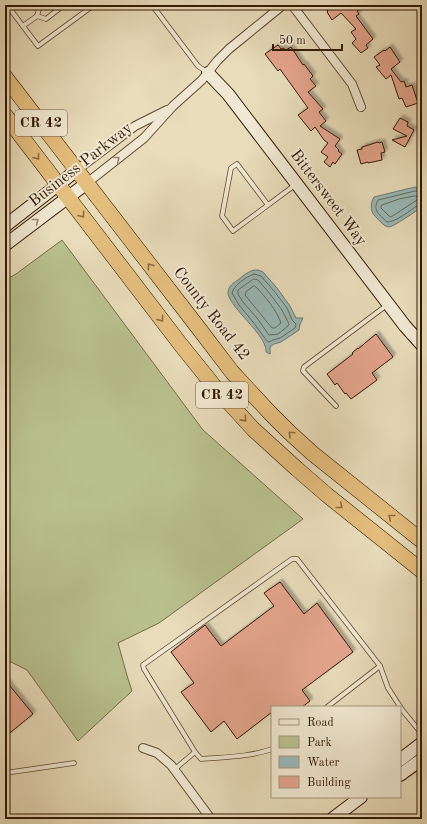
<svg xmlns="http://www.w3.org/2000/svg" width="427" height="824" font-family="'Old Standard TT',serif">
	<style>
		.green { fill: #b8c08e; stroke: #756c48 }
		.water { fill: #99b9b8; stroke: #707970 }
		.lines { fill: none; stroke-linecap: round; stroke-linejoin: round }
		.shore { stroke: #66695e; stroke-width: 1 }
		.building { fill: #e3a48d; stroke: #321903; filter: url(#shadow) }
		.lane-casing { stroke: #604a31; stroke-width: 5.5 }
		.street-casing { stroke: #604a31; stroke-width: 10 }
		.secondary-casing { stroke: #321903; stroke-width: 14 }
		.highway-casing { stroke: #321903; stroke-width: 16 }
		.lane { stroke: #f0e8d2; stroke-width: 4 }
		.street { stroke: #f0e8d2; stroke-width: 8 }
		.secondary { stroke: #f0e8d2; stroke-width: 12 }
		.highway { stroke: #e4be7d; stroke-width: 15 }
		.oneway { stroke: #8b6c40 }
		.oneway2 { stroke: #9a8b75 }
		.labels { text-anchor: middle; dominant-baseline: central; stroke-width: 4; stroke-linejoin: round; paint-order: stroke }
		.shield { fill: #f0e8d2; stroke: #6b5741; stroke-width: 1 }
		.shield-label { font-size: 15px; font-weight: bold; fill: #321903 }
		.street-label { font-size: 16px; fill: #321903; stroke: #f0e8d2 }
	</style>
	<defs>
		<filter id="shadow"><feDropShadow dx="3" dy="-3" stdDeviation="1" flood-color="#0004"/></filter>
	</defs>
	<rect width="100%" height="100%" fill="#e8dcba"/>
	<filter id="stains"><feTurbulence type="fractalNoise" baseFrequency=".005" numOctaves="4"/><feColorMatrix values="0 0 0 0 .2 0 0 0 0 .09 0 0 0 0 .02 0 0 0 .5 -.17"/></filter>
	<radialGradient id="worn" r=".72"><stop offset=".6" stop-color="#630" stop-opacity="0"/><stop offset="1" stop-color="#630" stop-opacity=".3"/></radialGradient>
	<path class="green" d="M62,240L203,430L303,519L159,623L118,643L128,679L132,691L78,741L27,670L5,659V280L16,274Z"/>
	<g class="water">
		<path d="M415,187L422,189V207C416,211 395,226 389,227C384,227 377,218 374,215C370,210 371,202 374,197Z"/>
		<path d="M254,270H258L263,272L277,288L290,306L296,318H303L300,324L299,330L281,342L274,344L270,347V354L266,352C266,350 266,348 265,346C261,331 227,304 228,292C229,286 233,283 238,280C243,276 247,272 254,270Z"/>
	</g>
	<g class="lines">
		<g class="shore">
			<path d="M422,192L415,191L378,200C372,211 380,215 387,222C396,222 411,210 418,205L422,204"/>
			<path d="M415,196L418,197L417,200L391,217L389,216L381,208V206L382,205L399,199Z"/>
			<path d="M254,274L261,276L274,291L287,308L292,320L296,324L295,328L280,338L273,340L269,342L267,341L253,322L239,305L232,293C234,285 246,277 254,274Z"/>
			<path d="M255,279L258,280L270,294L282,310L289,324L288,326L278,334L269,335L257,318L243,302L238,294V290L252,280Z"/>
			<path d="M254,286L256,287C266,298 276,309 281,323L275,328H272L245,295L246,292Z"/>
		</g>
	</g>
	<g class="building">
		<path d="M330,5H365L357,11L359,14L356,16L373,39L366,45L368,48L361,53L352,43L356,39L351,32L356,29L341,13L332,20L327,12L328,11L326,9Z"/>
		<path d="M278,45L281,49L283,48L286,50L291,47L303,65L304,64L313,76L310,79L316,86L308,92L323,109L319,112L326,121L320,126L340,139L335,146L339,150L338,151L342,154L335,164L333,162L330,167L324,162L328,157L321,152L328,143L324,140L315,127L311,131L298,115L308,108L280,69L278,71L265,54Z"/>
		<path d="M390,47L400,62L391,69L401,82L404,81L406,87L412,85L418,103L406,107L402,98L399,99L391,75L386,79L376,67L380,65L374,57L384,50L385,51Z"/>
		<path d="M400,118L408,122L407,126L414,130L405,147L392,140L407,136L393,129Z"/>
		<path d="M378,142L379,143L382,142L385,152L381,153L382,160L368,163V162L361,164L357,150L362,149V147Z"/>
		<path d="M376,334L393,357L372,373L377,380L351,399L346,393L345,394L337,383L335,385L327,374L353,354L352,353L358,348V349Z"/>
		<path d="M280,582L304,614L317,603L353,652L302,690L310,701L302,707H272V712L237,739L224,721L211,732L181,692L194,683L171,652L205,625L221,646L274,606L264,593Z"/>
		<path d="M5,680L33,714L5,737Z"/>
	</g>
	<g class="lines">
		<defs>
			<g id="lane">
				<path d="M7,5L38,46L94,5"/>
				<path d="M152,5L198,66L207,72"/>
				<path d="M37,16L39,9L42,7"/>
				<path d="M23,26L37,16L46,19L64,5"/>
				<path d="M268,205L237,164L231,168L222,216L233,231L295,185"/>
				<path d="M336,406L303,371L304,367L387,305"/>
				<path d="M380,666L388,688L403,711L422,734"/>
				<path d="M272,749C250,757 224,757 201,759L195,752L144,669L143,665L292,559H297L380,666L327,707"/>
				<path d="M175,769L195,752"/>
				<path d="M5,773L74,763"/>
			</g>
			<g id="street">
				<path d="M292,5L352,84L361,107"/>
				<path d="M77,170L135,126L167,110"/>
				<path d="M87,183L144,138L173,106L202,80L217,61L229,49L283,5"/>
				<path d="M143,748L157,753L171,765L211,819"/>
			</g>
			<g id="secondary">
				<path d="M208,73L228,94L405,326L422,345"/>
				<path d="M5,226L77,170"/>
				<path d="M5,245L87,183"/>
				<path d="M400,760L422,743"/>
				<path d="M400,775L422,759"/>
				<path d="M332,819L361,797"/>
			</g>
			<g id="highway">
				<path d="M5,77L200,330L232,372L270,413L289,432L312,453L422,541"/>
				<path d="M5,115L181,345L214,386L253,429L297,469L327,495L422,571"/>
			</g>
		</defs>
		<use href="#lane" class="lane-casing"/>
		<use href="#street" class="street-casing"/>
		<use href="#secondary" class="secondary-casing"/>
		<use href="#highway" class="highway-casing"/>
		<use href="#lane" class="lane"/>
		<use href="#street" class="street"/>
		<use href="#secondary" class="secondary"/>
		<use href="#highway" class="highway"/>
	</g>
	<defs><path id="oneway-chevron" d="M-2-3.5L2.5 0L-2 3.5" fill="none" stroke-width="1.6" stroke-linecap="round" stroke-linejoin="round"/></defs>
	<g class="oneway">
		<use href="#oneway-chevron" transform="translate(37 157) rotate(52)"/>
		<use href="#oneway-chevron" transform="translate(82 215) rotate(53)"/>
		<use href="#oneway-chevron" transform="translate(150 266) rotate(-127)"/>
		<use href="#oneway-chevron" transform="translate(161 319) rotate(53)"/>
		<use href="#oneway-chevron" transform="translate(244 419) rotate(48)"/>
		<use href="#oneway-chevron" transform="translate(291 434) rotate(-137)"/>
		<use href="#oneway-chevron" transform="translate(340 506) rotate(39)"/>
		<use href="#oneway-chevron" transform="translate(391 517) rotate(-141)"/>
	</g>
	<g class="oneway2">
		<use href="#oneway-chevron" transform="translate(117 159) rotate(-38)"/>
		<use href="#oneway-chevron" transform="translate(36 221) rotate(-38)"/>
	</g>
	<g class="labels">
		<g class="shield">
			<rect x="15" y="110" width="52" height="26" rx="3"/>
			<rect x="196" y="382" width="52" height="26" rx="3"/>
		</g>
		<g class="shield-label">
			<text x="41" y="123">CR 42</text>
			<text x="222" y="395">CR 42</text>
		</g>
		<g class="street-label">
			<text transform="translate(81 165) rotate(-38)">Business Parkway</text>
			<text transform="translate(328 198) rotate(53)">Bittersweet Way</text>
			<text transform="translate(211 314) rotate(52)">County Road 42</text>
		</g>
	</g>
	<rect width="427" height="824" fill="none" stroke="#e8dcba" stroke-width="20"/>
	<rect x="6" y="6" width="415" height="812" fill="none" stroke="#321903" stroke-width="2"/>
	<rect x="10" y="10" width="407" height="804" fill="none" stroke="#321903"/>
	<rect x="271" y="706" width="130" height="92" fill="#f0e8d2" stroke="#a4957f"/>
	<rect x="279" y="719" width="20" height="6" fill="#f0e8d2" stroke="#a4957f"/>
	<text x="307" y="726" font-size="12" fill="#321903">Road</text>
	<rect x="279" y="736" width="20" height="12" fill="#b8c08e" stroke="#a4957f"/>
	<text x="307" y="746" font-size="12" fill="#321903">Park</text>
	<rect x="279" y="756" width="20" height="12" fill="#99b9b8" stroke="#a4957f"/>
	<text x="307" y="766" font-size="12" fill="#321903">Water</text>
	<rect x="279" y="776" width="20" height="12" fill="#e3a48d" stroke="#a4957f"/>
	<text x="307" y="786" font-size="12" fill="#321903">Building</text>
	<path d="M273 44v6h69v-6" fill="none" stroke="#321903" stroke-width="2"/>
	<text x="279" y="44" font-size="12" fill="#321903" stroke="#f0e8d2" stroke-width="3" paint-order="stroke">50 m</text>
	<rect width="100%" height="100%" filter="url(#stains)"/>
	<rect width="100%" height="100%" fill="url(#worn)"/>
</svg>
